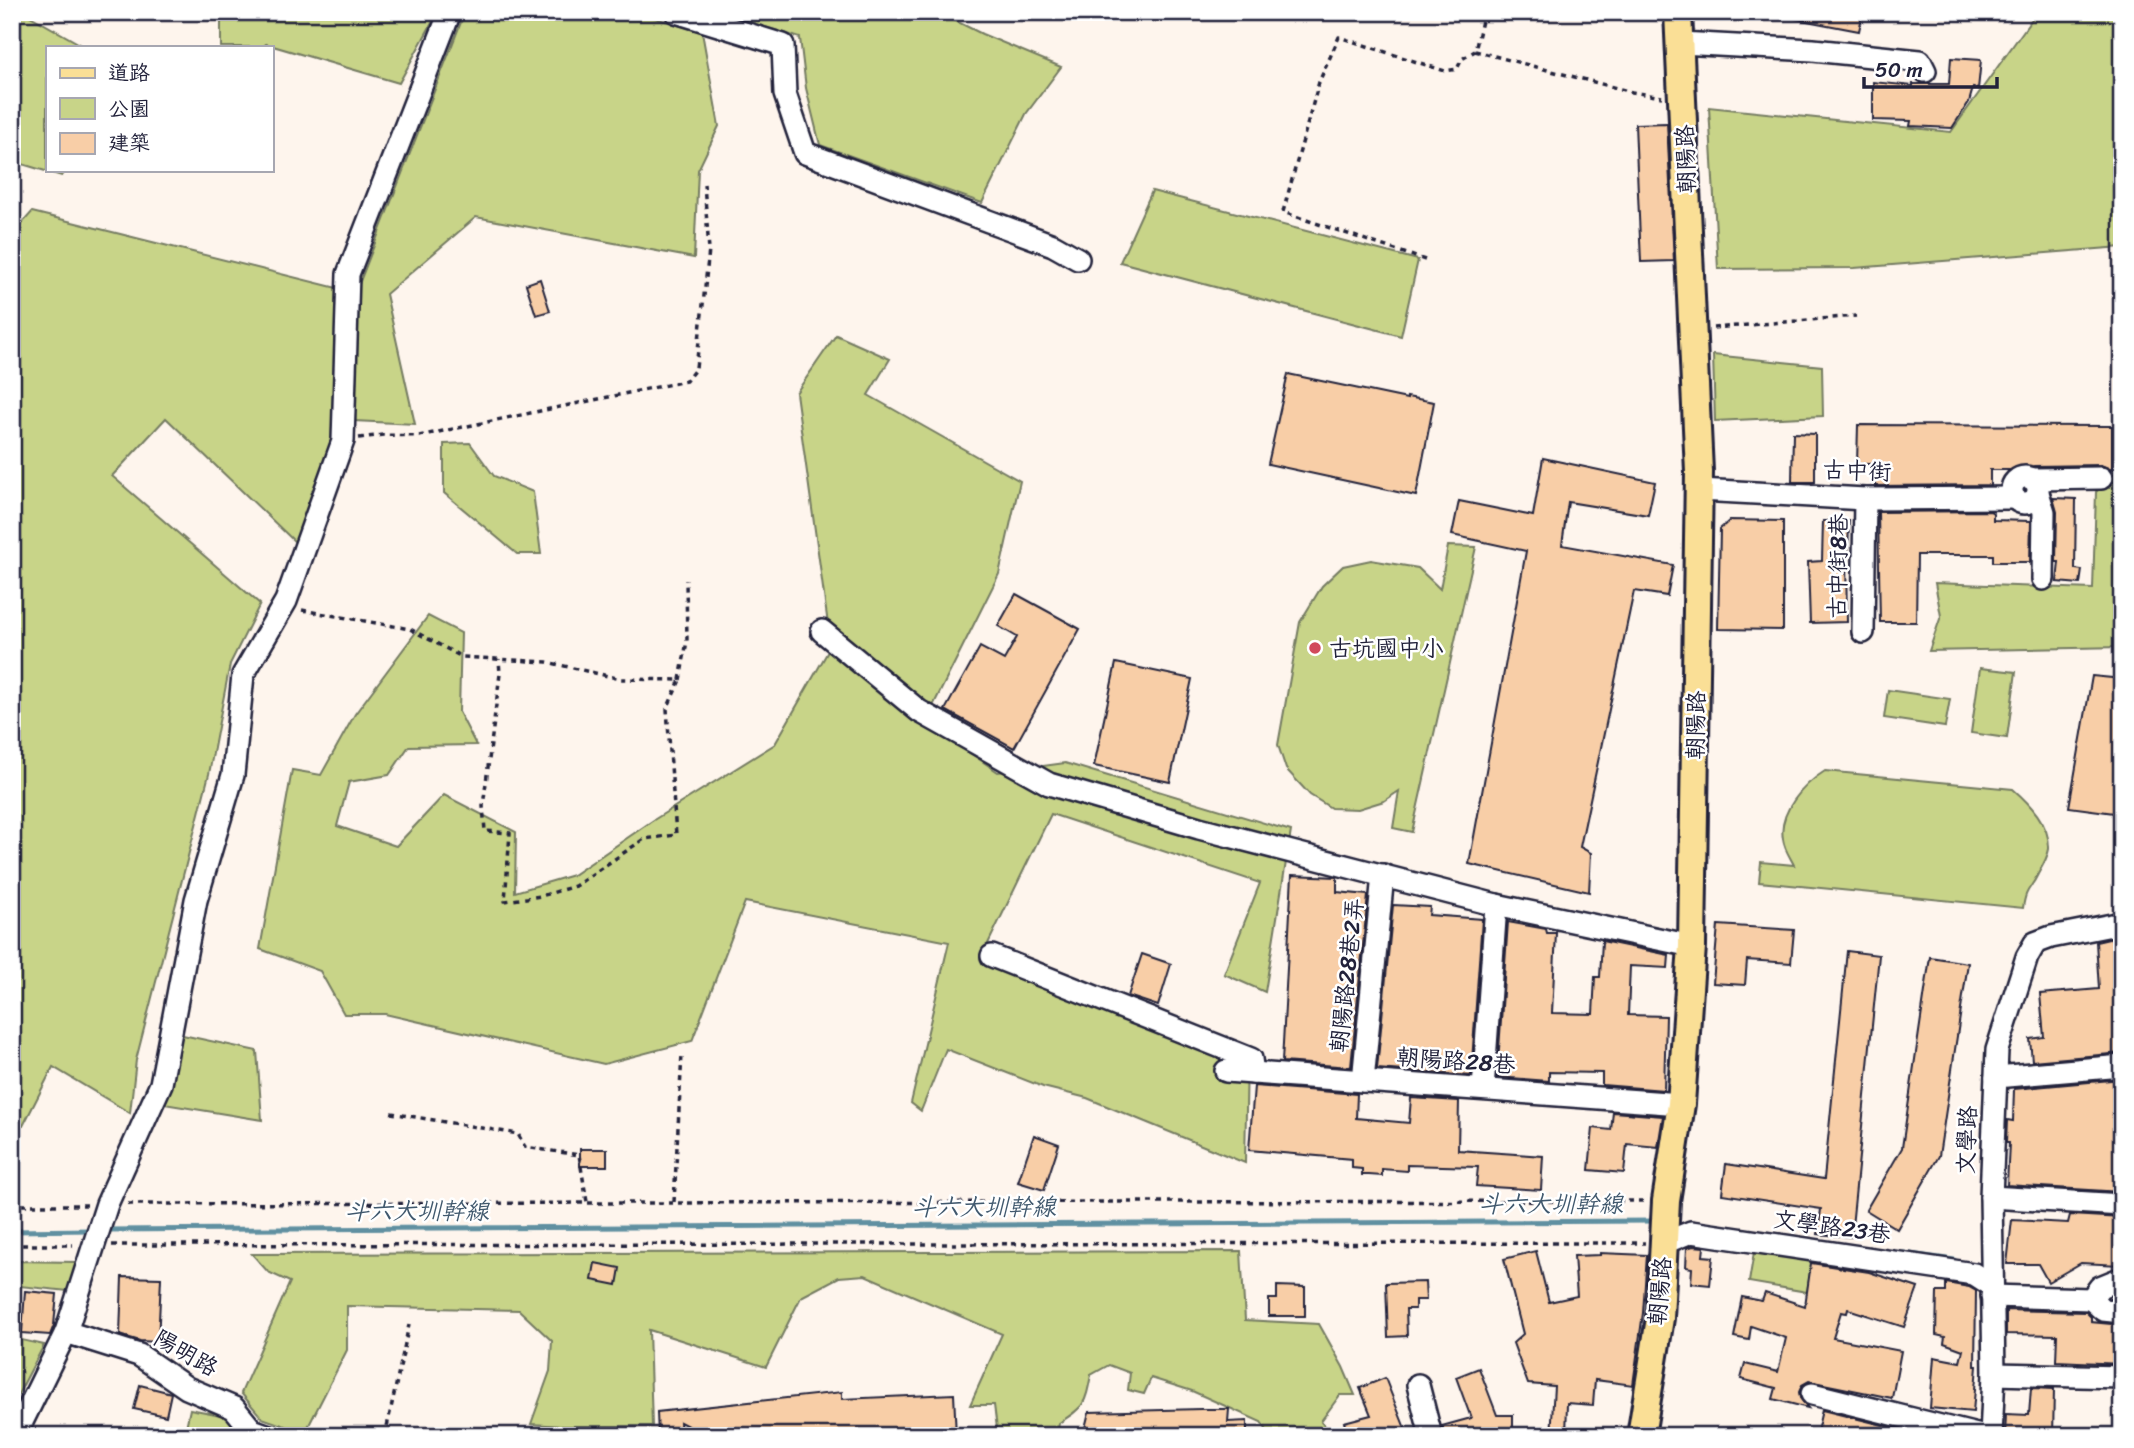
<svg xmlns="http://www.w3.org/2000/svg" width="2134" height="1448" font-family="Sriracha,'LXGW WenKai TC',sans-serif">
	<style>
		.green { fill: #c8d488; stroke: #757b62; stroke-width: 2 }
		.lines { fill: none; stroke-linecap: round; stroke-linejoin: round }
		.stream { stroke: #6090a1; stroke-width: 5 }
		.building { fill: #f8cea7; stroke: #22223b; stroke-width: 2 }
		.minor-casing { stroke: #22223b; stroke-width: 26 }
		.major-casing { stroke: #22223b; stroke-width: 32 }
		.path { stroke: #22223b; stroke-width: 3.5; stroke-dasharray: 5 5; stroke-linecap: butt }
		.minor { stroke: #fff; stroke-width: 21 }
		.major { stroke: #fadf96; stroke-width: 26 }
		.poi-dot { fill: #d1495b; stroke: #fff; stroke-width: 2.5 }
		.labels { text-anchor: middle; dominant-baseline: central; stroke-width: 5; stroke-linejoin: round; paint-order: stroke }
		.street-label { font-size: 23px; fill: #22223b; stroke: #fff }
		.poi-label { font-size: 23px; fill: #22223b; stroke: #fff; text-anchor: start }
		.water-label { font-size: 24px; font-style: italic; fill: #41596e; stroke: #fff }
	</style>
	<rect width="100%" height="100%" fill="#fef5ed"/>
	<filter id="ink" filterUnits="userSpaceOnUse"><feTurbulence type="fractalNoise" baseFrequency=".0143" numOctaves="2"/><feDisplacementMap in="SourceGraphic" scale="14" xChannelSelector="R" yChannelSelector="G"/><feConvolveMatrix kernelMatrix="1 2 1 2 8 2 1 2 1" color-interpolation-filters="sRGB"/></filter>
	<g filter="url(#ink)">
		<g class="green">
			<path d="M12,12H23L85,47H47V170H66L62,176L12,161Z"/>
			<path d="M221,12H438L399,83L266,44L263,47H221Z"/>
			<path d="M465,12H635L702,32L719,126L698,170L694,258L476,217L386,294L415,424L354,421L359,284Z"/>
			<path d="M718,12H938L982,34L1061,67L1026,114L982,203L820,145L806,88L800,38Z"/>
			<path d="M2037,12H2122V247L1854,268L1718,269L1709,107L1951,132Z"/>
			<path d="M1152,191L1418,260L1401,336L1120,262Z"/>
			<path d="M32,212L337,288L333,441L295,542L166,418L112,476L260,604L230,664L209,774L136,1060L130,1113L53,1067L23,1126H12V312L18,228Z"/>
			<path d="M836,335L890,359L868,395L1020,481L999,574L925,722L998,772L1065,763L1291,831L1265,992L1224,974L1260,883L1051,814L983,954L1247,1057L1245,1163L1087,1098L1043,1087L946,1049L921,1111L911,1103L949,942L745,902L692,1041L604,1064L385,1014H344L320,971L260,949L292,770L321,775L355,714L428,616L461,633L459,712L476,745L409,746L389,775L349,782L337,826L396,846L444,795L516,832L515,892L573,875L652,821L775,744L831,646L796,393Z"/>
			<path d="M1713,355L1822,366L1823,416L1715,421Z"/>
			<path d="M470,443L494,476L533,492L541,554H517L444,493V444Z"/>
			<path d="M2122,450V647L1929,651L1941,616L1935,583L2093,589L2096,492L2115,473Z"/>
			<path d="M1448,546L1476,547L1412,832L1393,828L1399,791L1384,801L1358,809L1331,808L1310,795L1286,769L1278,745L1300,622L1322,586L1343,566L1371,560L1418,568L1440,589Z"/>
			<path d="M1980,668L2016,672L2007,738L1971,733Z"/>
			<path d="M1888,690L1950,699L1945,727L1884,718Z"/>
			<path d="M1825,771L2013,789C2029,803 2050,824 2049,849C2048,856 2042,867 2038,874C2030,891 2026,887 2023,908L1759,882L1761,862L1794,865C1790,857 1784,849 1783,839C1778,812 1804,784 1825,771Z"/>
			<path d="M178,1034L257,1051L262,1120L164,1104Z"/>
			<path d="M1241,1251L1245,1320L1319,1324L1343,1367L1355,1395H1340L1321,1421L1333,1436H1271L1261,1422L1192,1391L1151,1378L1144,1394L1128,1390L1130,1373L1109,1365L1091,1375C1085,1405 1085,1406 1059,1423L1057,1436H998L994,1405H970L1002,1334L865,1275L839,1277L801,1297L766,1367L649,1330L652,1426H563L531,1424L550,1371L552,1341L519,1310L347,1306V1350L305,1433L262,1418L241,1393L290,1282L268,1272L252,1254Z"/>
			<path d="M1754,1252L1812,1260L1807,1292L1749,1282Z"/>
			<path d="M12,1261L77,1262L68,1291L20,1286L17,1339L44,1345L12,1406Z"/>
			<path d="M190,1409L226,1416L251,1436H184Z"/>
		</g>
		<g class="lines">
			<g class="stream">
				<path d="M103,1230L1658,1221"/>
				<path d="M12,1231L93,1230"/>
				<path d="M1903,1253L1954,1260"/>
				<path d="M2118,1294H2122"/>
			</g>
		</g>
		<g class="building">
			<path d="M1797,12H1863L1859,31L1796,19Z"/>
			<path d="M1951,58L1981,60L1978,89L1973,88L1969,102L1952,128L1910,126L1911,121L1873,120V82L1913,86V84H1949Z"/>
			<path d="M1667,123L1674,261L1641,262L1635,124Z"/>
			<path d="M540,279L550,311L536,315L526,284Z"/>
			<path d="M1288,374L1407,399V397L1434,402L1416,496L1268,464Z"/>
			<path d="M1858,425L2112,426V470L2101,465L2034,466L2025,470H1990V485L1875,486V464H1857Z"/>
			<path d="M1793,433L1815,434V482H1792Z"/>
			<path d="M1543,458L1655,482L1648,515L1568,502L1562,545L1673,565L1667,596L1634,591L1580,847L1591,853L1589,892L1469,864L1526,551L1452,535L1459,501L1533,516Z"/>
			<path d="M2053,498L2076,499L2075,569L2082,570L2080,584L2057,582L2059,562H2056L2057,512Z"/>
			<path d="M1990,511L1993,513V520L2031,521L2030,562H1993V555H1917L1916,622H1880L1878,512Z"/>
			<path d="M1730,520L1783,521V630L1718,629L1720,529Z"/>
			<path d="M1823,521H1849L1848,556H1846L1847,622L1810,623L1808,562L1822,561Z"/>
			<path d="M1016,594L1080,629L1014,748L945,710L980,647L1004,660L1017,637L998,626Z"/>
			<path d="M1116,663L1192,679L1170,782L1094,766Z"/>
			<path d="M2092,676L2122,679V814L2069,807Z"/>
			<path d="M1292,875L1337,877V892L1368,895L1351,1067L1282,1062Z"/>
			<path d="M1393,905L1430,907L1429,915L1482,919L1471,1076L1377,1069Z"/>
			<path d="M1508,922L1546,929L1547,933H1556L1552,1013L1593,1014L1595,977H1600L1602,941L1669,955L1668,968L1630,966L1628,1015L1666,1016L1664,1090L1602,1085V1073L1549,1072V1081L1497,1077Z"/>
			<path d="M1718,925L1794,930L1791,963L1747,960L1745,985L1713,983Z"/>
			<path d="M2122,936V1053L2032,1061L2030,1039L2044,1037L2040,994L2099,989L2096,942Z"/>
			<path d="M1847,951L1879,955L1851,1237L1818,1234L1821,1209L1722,1194L1726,1164L1824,1179Z"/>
			<path d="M1142,954L1171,964L1158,1006L1128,996Z"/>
			<path d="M1930,957L1968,963L1939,1156L1897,1229L1866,1210L1902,1148Z"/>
			<path d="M2122,1079V1192L2007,1185L2009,1143H2006L2007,1120L2013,1121L2014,1089Z"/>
			<path d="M1254,1086L1357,1094L1356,1118L1409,1123L1411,1098L1459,1101L1458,1150L1543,1156L1541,1190L1476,1186L1478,1167L1407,1165V1171L1382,1169V1176L1369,1175H1362V1169L1352,1168V1159L1249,1150Z"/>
			<path d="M1613,1112L1663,1116L1658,1147L1627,1144L1624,1173L1589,1170L1593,1128L1611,1130Z"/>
			<path d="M1034,1135L1059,1144L1044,1190L1018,1182Z"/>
			<rect x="580" y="1149" width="27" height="17"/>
			<path d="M2070,1215L2122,1218L2120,1265L2081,1263L2048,1282L2038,1264H2007L2012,1220L2068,1223Z"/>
			<path d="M1693,1246L1704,1247L1703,1256L1713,1257L1710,1285L1691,1283L1692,1268L1686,1267L1687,1248Z"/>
			<path d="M1536,1251L1549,1302L1577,1296L1574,1256L1600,1255V1253L1647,1255L1643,1313L1633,1385L1595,1380L1593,1405L1567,1403L1566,1436H1551L1554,1386L1528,1384L1513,1343L1523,1334L1504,1259Z"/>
			<path d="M595,1263L620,1268L617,1285L592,1280Z"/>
			<path d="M1811,1263L1869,1272L1918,1288L1904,1327L1848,1309L1847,1313L1841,1312L1833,1338L1901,1351L1892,1398L1809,1381L1802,1385L1799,1392L1800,1398L1808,1408L1773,1399L1776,1388L1741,1379L1745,1364L1778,1372L1786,1338L1751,1326L1749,1340L1734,1337L1742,1297L1762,1301L1765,1293L1805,1306Z"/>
			<path d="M122,1277L161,1278L158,1342L140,1341L120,1335Z"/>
			<path d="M1425,1282L1426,1300H1415V1309H1406L1407,1336L1388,1337L1386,1283Z"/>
			<path d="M1946,1283L1969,1287L1976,1291L1975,1366H1977L1973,1412L1930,1408L1934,1357L1960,1362L1963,1350L1944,1343L1945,1337L1936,1335L1937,1292H1946Z"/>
			<path d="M1277,1286L1305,1287V1316H1269V1299H1277Z"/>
			<path d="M25,1291L57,1294L54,1325L50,1335L22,1333Z"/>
			<path d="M2006,1310L2086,1312L2091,1317V1322L2122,1325V1364L2056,1361L2057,1335L2006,1334Z"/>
			<path d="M1479,1368L1497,1415H1513V1436H1444L1442,1426L1471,1418L1456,1377Z"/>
			<path d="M1385,1378L1408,1436H1348L1344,1422L1371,1415L1360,1388Z"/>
			<path d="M140,1385L171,1393L166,1416L134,1409Z"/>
			<path d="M2031,1388L2054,1389L2053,1436H2005L2006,1414L2029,1415Z"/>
			<path d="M842,1392V1399L954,1394L956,1436H707L680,1422L681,1436H658L657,1412Z"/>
			<path d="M1201,1409H1229L1228,1422L1247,1421V1436H1083L1089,1412Z"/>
			<path d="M1822,1410L1915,1433L1914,1436H1816Z"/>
		</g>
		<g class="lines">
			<defs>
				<g id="minor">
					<path d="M676,12L783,45L785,94L805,153L1053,245L1078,259"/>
					<path d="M1680,43L1813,50L1920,61L1925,71"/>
					<circle cx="2025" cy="490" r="13"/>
					<path d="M2034,479L2101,478"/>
					<path d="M1699,490L1865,499L2014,498"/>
					<path d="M2038,493L2044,512L2043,579"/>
					<path d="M822,631L919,711L1049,784L1199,828L1496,905L1692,946"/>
					<path d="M1863,632L1865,499"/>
					<path d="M992,956L1251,1059L1253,1073"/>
					<path d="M1226,1071L1681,1104"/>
					<path d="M1996,1077L2122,1066"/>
					<path d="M1363,1081L1383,875"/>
					<path d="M1483,1089L1496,905"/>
					<path d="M1991,1197L2122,1205"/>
					<path d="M1664,1243L1691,1232L1974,1274L1991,1285"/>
					<path d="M1992,1296L2091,1299L2100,1287L2122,1278"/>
					<path d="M2091,1299L2103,1310L2122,1312"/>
					<path d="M66,1332L139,1355L187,1388L234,1408L252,1430L269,1436"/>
					<path d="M1994,1374L2122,1377"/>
					<path d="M1418,1385L1431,1436"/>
					<path d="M1812,1394L1981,1436"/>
					<path d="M15,1436L66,1332L107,1204L161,1084L196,900L233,775L243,675L286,601L343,441L348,274L450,12"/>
					<path d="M1991,1436L1994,1374L1991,1197L1997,1050L2027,957L2035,943L2051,937L2122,923"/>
				</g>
				<path id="major" d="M1641,1436L1660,1318L1666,1201L1681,1104L1692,946L1699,472L1678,12"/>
			</defs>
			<use href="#minor" class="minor-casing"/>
			<use href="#major" class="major-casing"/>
			<g class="path">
				<path d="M1484,12L1475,51L1632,92L1662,97"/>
				<path d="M1425,260L1283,212L1319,82L1339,37L1445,71L1457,69L1462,59L1475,51"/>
				<path d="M1713,328L1856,316"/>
				<path d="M359,438L383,435L419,436L686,381L696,368L709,250L704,184"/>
				<path d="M302,610L410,629L462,657L547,662L621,679L680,680L667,709L676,835L644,839L575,886L541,896L505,901L510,833L485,831L483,806L500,674L499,659"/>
				<path d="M680,680L687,641L686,580"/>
				<path d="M391,1113L518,1134L525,1147L579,1155L587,1202"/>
				<path d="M674,1202L682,1054"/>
				<path d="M128,1204L1646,1201"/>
				<path d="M12,1205H88"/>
				<path d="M12,1245H73"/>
				<path d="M112,1245L1645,1243"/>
				<path d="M385,1436L409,1325"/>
			</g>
			<use href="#minor" class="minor"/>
			<use href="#major" class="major"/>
		</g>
	</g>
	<circle class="poi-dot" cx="1315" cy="648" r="7"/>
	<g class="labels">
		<g class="street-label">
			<text transform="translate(1686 159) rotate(-92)">朝陽路</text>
			<text transform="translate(1857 471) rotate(2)">古中街</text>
			<text transform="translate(1838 566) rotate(-89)">古中街8巷</text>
			<text transform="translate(1696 725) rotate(-89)">朝陽路</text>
			<text transform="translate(1347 975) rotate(-84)">朝陽路28巷2弄</text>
			<text transform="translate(1456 1061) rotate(4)">朝陽路28巷</text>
			<text transform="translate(1967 1140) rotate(-88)">文學路</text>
			<text transform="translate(1832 1227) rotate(8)">文學路23巷</text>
			<text transform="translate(1660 1291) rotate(-85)">朝陽路</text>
			<text transform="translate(186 1353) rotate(30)">陽明路</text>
		</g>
		<g class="poi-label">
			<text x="1329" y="648">古坑國中小</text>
		</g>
		<g class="water-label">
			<text x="1551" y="1204">斗六大圳幹線</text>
			<text x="984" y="1207">斗六大圳幹線</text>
			<text x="417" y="1211">斗六大圳幹線</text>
		</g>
	</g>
	<rect width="2134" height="1448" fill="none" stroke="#fff" stroke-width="42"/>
	<rect x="21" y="21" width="2092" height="1406" fill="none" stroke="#22223b" stroke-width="2.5" filter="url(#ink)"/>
	<rect x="46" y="46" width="228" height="126" fill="#ffffff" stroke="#a7a7b1" stroke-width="2"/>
	<rect x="60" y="68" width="35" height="10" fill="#fadf96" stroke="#a7a7b1" stroke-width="2"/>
	<text x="108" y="80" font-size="21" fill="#22223b">道路</text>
	<rect x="60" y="98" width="35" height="21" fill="#c8d488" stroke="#a7a7b1" stroke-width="2"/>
	<text x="108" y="116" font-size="21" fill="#22223b">公園</text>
	<rect x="60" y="133" width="35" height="21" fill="#f8cea7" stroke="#a7a7b1" stroke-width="2"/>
	<text x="108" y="150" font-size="21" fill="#22223b">建築</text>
	<path d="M1864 77v10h133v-10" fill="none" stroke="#22223b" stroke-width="3.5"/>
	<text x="1875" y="77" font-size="21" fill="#22223b" stroke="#ffffff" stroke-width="5" paint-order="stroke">50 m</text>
</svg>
